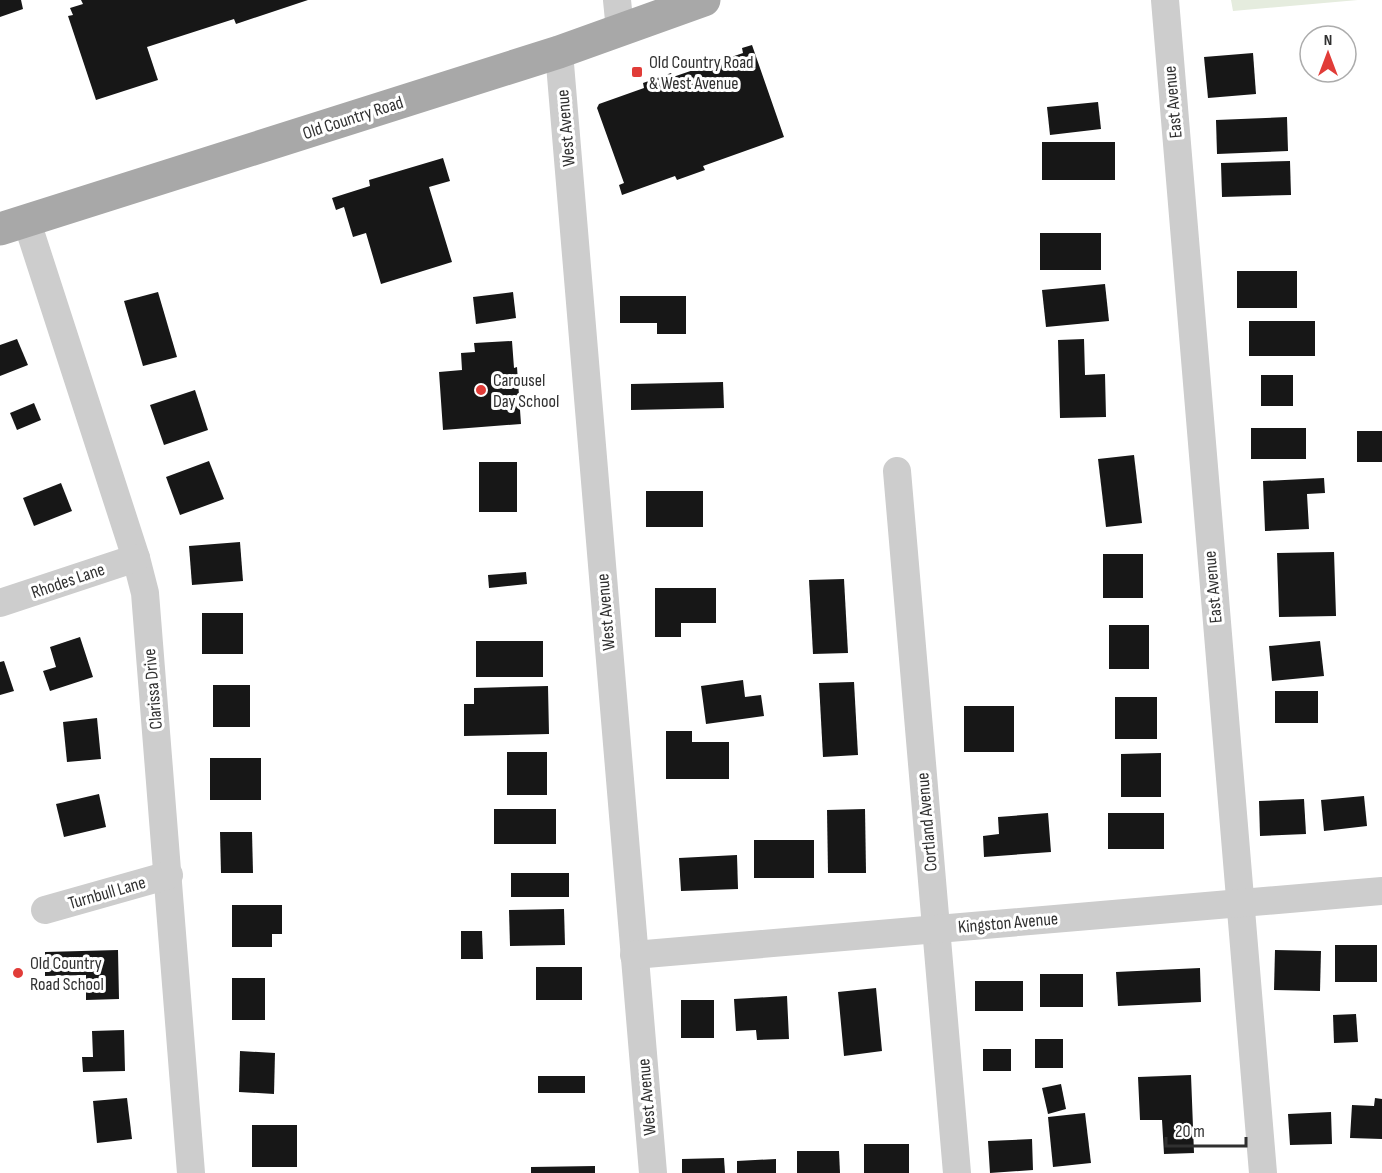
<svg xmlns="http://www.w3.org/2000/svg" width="1382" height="1173" font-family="'Sofia Sans Condensed',sans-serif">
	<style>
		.green { fill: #e5ecde }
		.building { fill: #171717 }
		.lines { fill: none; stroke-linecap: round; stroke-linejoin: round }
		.minor { stroke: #cdcdcd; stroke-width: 28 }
		.major { stroke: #a8a8a8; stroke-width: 33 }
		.poi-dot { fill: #e13c38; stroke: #fff; stroke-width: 2 }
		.labels { text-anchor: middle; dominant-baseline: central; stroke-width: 6; stroke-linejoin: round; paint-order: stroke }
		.poi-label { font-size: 18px; fill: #303030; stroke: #fff; text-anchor: start }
		.street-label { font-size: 18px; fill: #303030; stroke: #fff }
	</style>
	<rect width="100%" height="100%" fill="#fff"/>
	<path class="green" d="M1231,0H1358L1233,11Z"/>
	<g class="building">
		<path d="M0,0H21L23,9L0,17Z"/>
		<path d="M81,0H308L236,24L234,19L147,47L158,80L96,100L68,16L73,15L70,8L83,4Z"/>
		<path d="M752,45L784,137L703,166L705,170L677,180L675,176L622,195L619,185L624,183L597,108L599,104L644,88L643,83L671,73L673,77L743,53L742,48Z"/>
		<path d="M1253,53L1256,94L1208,98L1204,57Z"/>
		<path d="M1098,102L1101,129L1050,135L1047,107Z"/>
		<path d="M1287,117L1288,151L1217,154L1216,120Z"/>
		<rect x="1042" y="142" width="73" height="38"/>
		<path d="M443,158L450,181L429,187L452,262L381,284L366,233L353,237L344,207L336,210L332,198L370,186L369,180Z"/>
		<path d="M1290,161L1291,195L1222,197L1221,163Z"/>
		<rect x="1040" y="233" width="61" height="37"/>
		<rect x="1237" y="271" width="60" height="37"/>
		<path d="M1105,284L1109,321L1046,327L1042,290Z"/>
		<path d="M158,292L177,357L143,366L124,301Z"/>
		<path d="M513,292L516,318L476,324L473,297Z"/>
		<path d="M620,296H686V334H657V323H620Z"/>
		<rect x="1249" y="321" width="66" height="35"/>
		<path d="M17,339L28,365L0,376V345Z"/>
		<path d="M1084,339L1085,375L1105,374L1106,417L1060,418L1058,340Z"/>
		<path d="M512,341L514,368L517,367L521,424L443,430L439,372L462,370L461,353L475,352L474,343Z"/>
		<rect x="1261" y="375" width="32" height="31"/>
		<path d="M723,382L724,408L631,410V384Z"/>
		<path d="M195,390L208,430L164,445L150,405Z"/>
		<path d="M34,403L41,420L17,430L10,413Z"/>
		<rect x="1251" y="428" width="55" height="31"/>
		<rect x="1357" y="431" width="25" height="31"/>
		<path d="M1134,455L1142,523L1106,527L1098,459Z"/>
		<path d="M209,461L224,499L180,515L166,477Z"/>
		<rect x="479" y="462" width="38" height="50"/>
		<path d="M1324,478L1325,493L1307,494L1309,529L1265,531L1263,481Z"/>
		<path d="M61,483L72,511L34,526L23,498Z"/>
		<rect x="646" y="491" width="57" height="36"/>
		<path d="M240,542L243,581L192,585L189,546Z"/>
		<path d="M1334,552L1336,616L1279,617L1277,553Z"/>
		<rect x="1103" y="554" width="40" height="44"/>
		<path d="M526,572L527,584L489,588L488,575Z"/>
		<path d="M844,579L848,653L813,654L809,580Z"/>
		<path d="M655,588H716V623H681V637H655Z"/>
		<rect x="202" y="613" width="41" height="41"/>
		<rect x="1109" y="625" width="40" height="44"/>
		<path d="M80,637L93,677L50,691L43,671L56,667L50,647Z"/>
		<rect x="476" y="641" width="67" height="36"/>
		<path d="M1320,641L1324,676L1272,681L1269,646Z"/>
		<path d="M4,661L14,691L0,695V662Z"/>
		<path d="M743,680L745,697L761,695L764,716L706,724L701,686Z"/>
		<path d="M854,682L858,755L823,757L819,683Z"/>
		<rect x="213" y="685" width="37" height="42"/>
		<path d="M548,686L549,734L464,736V704H474V688Z"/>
		<rect x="1275" y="691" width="43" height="32"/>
		<rect x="1115" y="697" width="42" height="42"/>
		<rect x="964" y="706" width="50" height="46"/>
		<path d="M97,718L101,759L67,762L63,722Z"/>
		<path d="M666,731H692V742H729V779H666Z"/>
		<rect x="507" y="752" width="40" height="43"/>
		<path d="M1161,753V797H1121V754Z"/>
		<rect x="210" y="758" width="51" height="42"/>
		<path d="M99,794L106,827L64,837L56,804Z"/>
		<path d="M1364,796L1367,826L1324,831L1321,800Z"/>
		<path d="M1304,799L1306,834L1260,836L1259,801Z"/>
		<rect x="494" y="809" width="62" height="35"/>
		<path d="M865,809L866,873H828L827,810Z"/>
		<path d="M1048,813L1051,852L984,857L983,836L999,834L998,817Z"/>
		<rect x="1108" y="813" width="56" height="36"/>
		<path d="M220,832H252L253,873H221Z"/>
		<rect x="754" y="840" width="60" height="38"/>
		<path d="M737,855L738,889L681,891L679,858Z"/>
		<rect x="511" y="873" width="58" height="24"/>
		<path d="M232,905H282V934H272V947H232Z"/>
		<path d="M564,909L565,945L510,946L509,910Z"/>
		<path d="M461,931H482L483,959H461Z"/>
		<rect x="1335" y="945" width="42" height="37"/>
		<path d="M118,950L119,999L86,1000V975L45,976V952Z"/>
		<path d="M1275,950L1321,951L1320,991L1274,990Z"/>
		<rect x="536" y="967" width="46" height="33"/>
		<path d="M1200,968L1201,1002L1118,1006L1116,972Z"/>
		<rect x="1040" y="974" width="43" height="33"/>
		<rect x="232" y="978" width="33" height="42"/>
		<rect x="975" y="981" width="48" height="30"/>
		<path d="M876,988L882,1051L844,1056L838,992Z"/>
		<path d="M787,996L789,1039L757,1040L756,1030L736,1031L734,999Z"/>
		<rect x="681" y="1000" width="33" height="38"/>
		<path d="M1356,1014L1358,1042L1334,1043L1333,1015Z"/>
		<path d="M124,1030L125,1071L83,1072L82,1057H93L92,1031Z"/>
		<rect x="1035" y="1039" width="28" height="29"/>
		<rect x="983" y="1049" width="28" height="22"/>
		<path d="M240,1051L275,1053L274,1094L239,1092Z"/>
		<path d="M1191,1075L1194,1153L1164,1154L1162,1120H1140L1138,1077Z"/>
		<rect x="538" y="1076" width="47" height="17"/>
		<path d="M1061,1084L1066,1109L1048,1114L1042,1088Z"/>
		<path d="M127,1098L132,1139L97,1143L93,1101Z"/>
		<path d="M1375,1098L1382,1099V1139L1350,1138L1352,1105L1374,1106Z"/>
		<path d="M1331,1112L1332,1144L1290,1145L1288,1114Z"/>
		<path d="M1085,1113L1091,1163L1053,1167L1048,1117Z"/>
		<rect x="252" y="1125" width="45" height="42"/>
		<path d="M1032,1139L1033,1170L990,1173L988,1141Z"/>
		<rect x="864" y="1144" width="45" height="29"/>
		<path d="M797,1151H839L840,1173H797Z"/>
		<path d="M724,1158L725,1173H682V1159Z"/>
		<path d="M776,1159V1173H737V1161Z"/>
		<path d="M595,1166V1173H531V1167Z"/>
	</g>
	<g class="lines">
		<g class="minor">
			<path d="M617,0L620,30"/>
			<path d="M1165,0L1263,1173"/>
			<path d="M559,52L653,1173"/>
			<path d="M27,222L136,558L145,593L191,1173"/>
			<path d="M897,471L957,1173"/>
			<path d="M0,603L136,558"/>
			<path d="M45,910L169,875"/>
			<path d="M634,955L1382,891"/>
		</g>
		<path class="major" d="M0,229L559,52L704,0"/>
	</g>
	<g class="poi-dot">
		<rect x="631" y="66" width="12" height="12" rx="3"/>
		<circle cx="481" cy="390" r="6"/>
		<circle cx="18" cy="973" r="6"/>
	</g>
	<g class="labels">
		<g class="poi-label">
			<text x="649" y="62">Old Country Road<tspan x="649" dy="21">&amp; West Avenue</tspan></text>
			<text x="493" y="380">Carousel<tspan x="493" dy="21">Day School</tspan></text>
			<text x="30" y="963">Old Country<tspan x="30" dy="21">Road School</tspan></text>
		</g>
		<g class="street-label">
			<text transform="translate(1173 102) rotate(-95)">East Avenue</text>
			<text transform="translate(353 118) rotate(-18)">Old Country Road</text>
			<text transform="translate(566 128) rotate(-95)">West Avenue</text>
			<text transform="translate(68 581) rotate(-19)">Rhodes Lane</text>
			<text transform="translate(1213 587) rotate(-95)">East Avenue</text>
			<text transform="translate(606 612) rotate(-95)">West Avenue</text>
			<text transform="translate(153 689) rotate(-95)">Clarissa Drive</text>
			<text transform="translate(927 822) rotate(-95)">Cortland Avenue</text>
			<text transform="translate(107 893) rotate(-16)">Turnbull Lane</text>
			<text transform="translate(1008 923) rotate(-5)">Kingston Avenue</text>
			<text transform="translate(647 1097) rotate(-95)">West Avenue</text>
		</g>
	</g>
	<g transform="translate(1328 54)"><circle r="28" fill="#ffffff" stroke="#acacac" stroke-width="1.5"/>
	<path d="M0-4.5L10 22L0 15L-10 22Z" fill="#e13c38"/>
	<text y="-9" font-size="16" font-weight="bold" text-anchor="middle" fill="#303030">N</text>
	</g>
	<path d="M1166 1137v9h80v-9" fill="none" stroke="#303030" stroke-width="3"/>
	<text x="1175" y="1137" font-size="18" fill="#303030" stroke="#ffffff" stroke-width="4.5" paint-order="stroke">20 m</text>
</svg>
